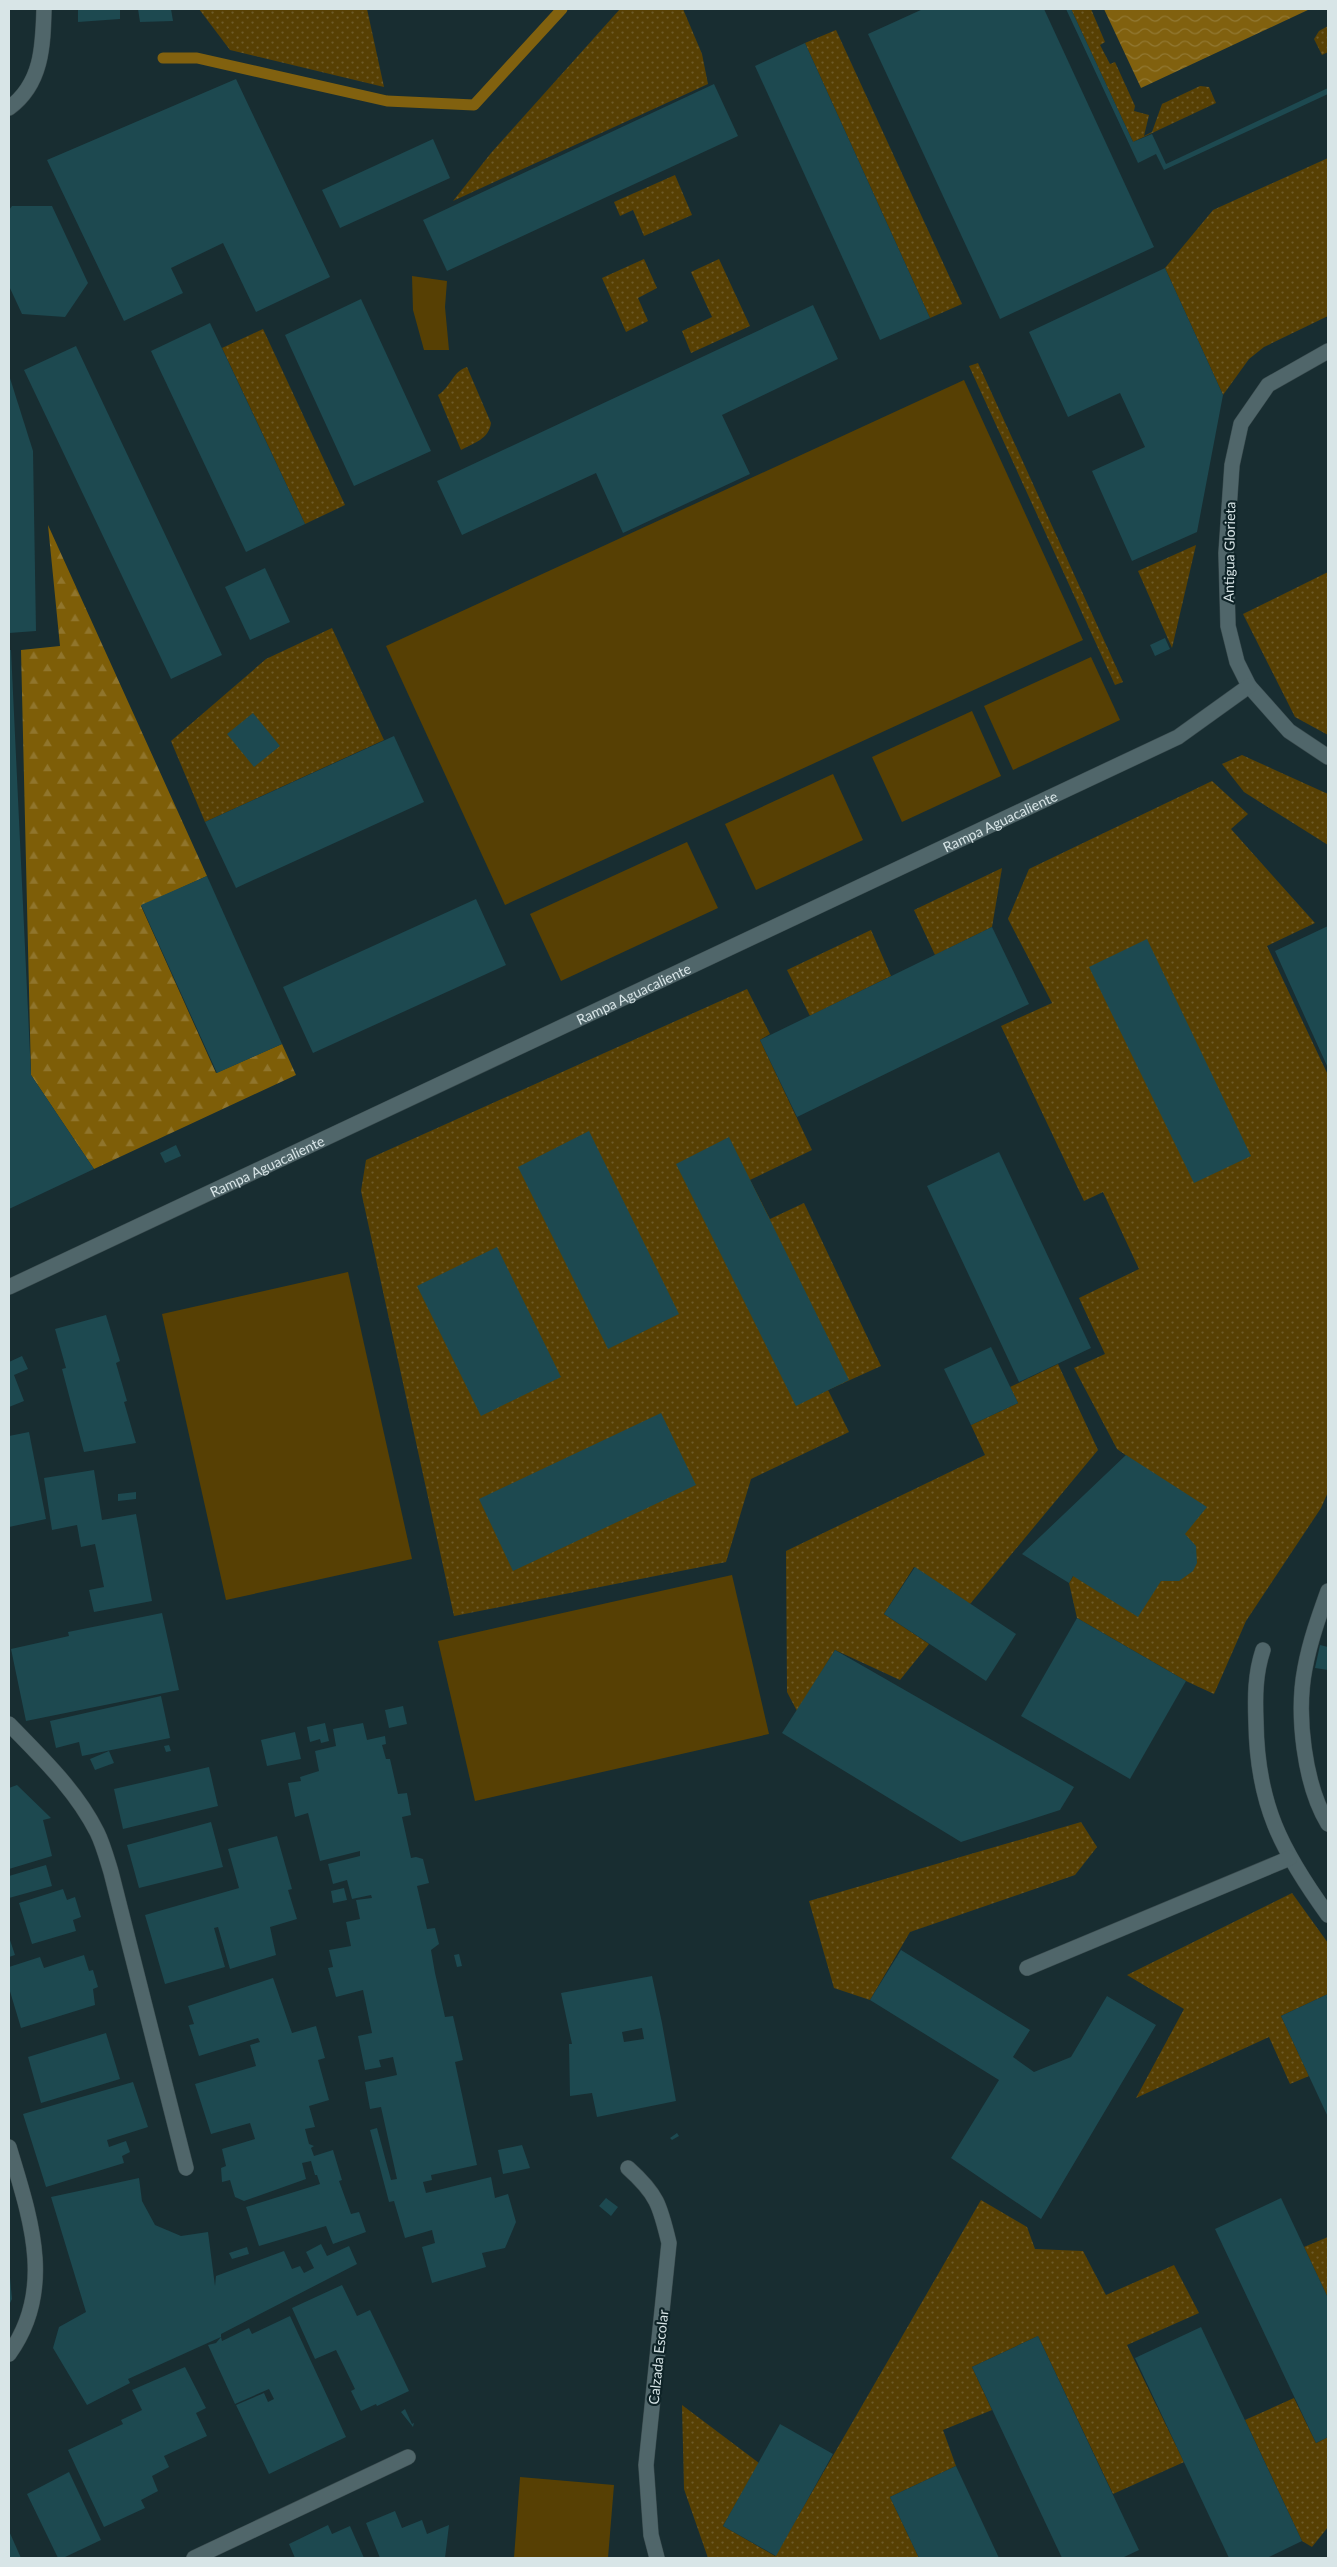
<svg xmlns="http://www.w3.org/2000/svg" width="1337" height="2567" font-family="Lato,sans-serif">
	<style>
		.grass { fill: url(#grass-dots) }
		.forest { fill: url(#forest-firs) }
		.garden { fill: #574004 }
		.water { fill: url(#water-waves) }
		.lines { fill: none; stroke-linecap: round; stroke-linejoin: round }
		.stream { stroke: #81610f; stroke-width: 11 }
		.building { fill: #1d4950; fill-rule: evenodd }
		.minor-casing { stroke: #3a4b4e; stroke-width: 16 }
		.minor { stroke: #50666a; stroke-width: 15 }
		.labels { text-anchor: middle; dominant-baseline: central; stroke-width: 4.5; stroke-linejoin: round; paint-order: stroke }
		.street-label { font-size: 14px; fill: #d8e5e7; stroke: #0e2327 }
	</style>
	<defs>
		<pattern id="grass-dots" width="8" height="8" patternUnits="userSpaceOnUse" patternTransform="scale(1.25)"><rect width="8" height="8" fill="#574004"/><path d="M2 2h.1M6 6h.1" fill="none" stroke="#6e5b29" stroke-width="1.8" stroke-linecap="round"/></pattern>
		<pattern id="forest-firs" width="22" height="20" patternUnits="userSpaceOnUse" patternTransform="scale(1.25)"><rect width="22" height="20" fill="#7e5e08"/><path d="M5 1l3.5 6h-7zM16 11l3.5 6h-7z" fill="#90752c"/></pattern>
		<pattern id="water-waves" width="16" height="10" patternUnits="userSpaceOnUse" patternTransform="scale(1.25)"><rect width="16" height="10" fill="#81610f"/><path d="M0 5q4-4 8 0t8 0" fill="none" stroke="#927832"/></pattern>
	</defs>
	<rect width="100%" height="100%" fill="#182d31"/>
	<g class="grass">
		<path d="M199,9H367L384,87L230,50Z"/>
		<path d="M620,9H683L702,54L708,84L453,201L491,153Z"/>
		<path d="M1071,9H1091L1105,42L1100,45L1110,64L1115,62L1135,106L1134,111L1149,115L1144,136L1152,132L1162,104L1200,86L1209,87L1216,103L1133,142Z"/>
		<path d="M1328,26V52L1322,55L1314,39L1319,31Z"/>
		<path d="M836,30L962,304L930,318L805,43Z"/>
		<path d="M1328,158V316L1264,347L1249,359L1223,395L1165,268L1213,210Z"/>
		<path d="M675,175L692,215L644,236L633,210L620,216L614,202Z"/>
		<path d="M644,259L657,288L638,298L648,321L626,332L602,278Z"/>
		<path d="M719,259L750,326L691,353L682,331L712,317L691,272Z"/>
		<path d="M263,329L345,505L305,524L222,348Z"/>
		<path d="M978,363L1123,682L1115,685L969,366Z"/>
		<path d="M467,367L491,423C489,439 474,443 461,450L438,395C451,387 452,372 467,367Z"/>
		<path d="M1196,545L1172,648L1138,571Z"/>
		<path d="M1328,572V735L1295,717L1243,614Z"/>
		<path d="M332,628L384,740L205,822L171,741L266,659Z"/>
		<path d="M1242,755L1328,794V845L1244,792L1222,764Z"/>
		<path d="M1212,781L1248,814L1231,829L1315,923L1267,946L1328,1075V1492L1321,1508L1246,1621L1214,1694L1186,1681L1077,1618L1069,1583L1141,1466L1117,1449L1074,1368L1105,1354L1079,1298L1139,1269L1103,1192L1084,1201L1001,1026L1052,1003L1008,919L1029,869Z"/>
		<path d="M1002,868L992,927L935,955L914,910Z"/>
		<path d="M871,930L891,976L810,1016L787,970Z"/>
		<path d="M747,989L770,1034L760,1040L812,1150L750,1180L770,1219L804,1203L881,1366L828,1390L849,1432L751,1479L726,1562L454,1616L361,1191L366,1160Z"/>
		<path d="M1058,1364L1098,1450L970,1604L914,1567L884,1614L929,1644L900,1680L835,1650L797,1711L787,1692L786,1551L985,1455L971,1425L1018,1403L1010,1387Z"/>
		<path d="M1081,1822L1097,1847L1075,1875L910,1932L870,2000L834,1988L809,1901Z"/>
		<path d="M1292,1893L1328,1943V1994L1281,2016L1309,2076L1290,2084L1269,2037L1136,2098L1184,2009L1127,1975Z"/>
		<path d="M981,2200L1027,2227L1035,2249L1083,2251L1106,2295L1174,2265L1199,2313L1127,2345L1184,2462L1113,2494L1038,2336L972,2367L992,2410L943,2430L956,2466L890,2497L919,2558H708L684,2489L682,2405L759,2463L723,2526L775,2556Z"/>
		<path d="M1328,2237V2298L1304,2247Z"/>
		<path d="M1294,2398L1316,2443L1328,2437V2527L1312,2547L1302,2541L1245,2420Z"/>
	</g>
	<path class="forest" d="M48,525L207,876L141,906L216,1073L282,1044L296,1075L94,1169L31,1075L21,650L60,646Z"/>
	<g class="garden">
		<path d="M412,276L447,281L445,307L449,350H424L413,310Z"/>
		<path d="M964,380L1083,640L505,905L386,646Z"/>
		<path d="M1091,657L1120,720L1013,770L984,706Z"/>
		<path d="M972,711L1001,776L902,822L872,757Z"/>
		<path d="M833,774L863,840L756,890L725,824Z"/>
		<path d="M687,842L718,908L561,981L530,914Z"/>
		<path d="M348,1272L412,1559L226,1600L162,1314Z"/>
		<path d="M732,1575L769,1734L475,1801L438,1641Z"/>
		<path d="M520,2477L614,2485L608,2558H514Z"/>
	</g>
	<path class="water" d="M1104,9H1310L1141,88Z"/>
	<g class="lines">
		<path class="stream" d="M163,58H197L387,101L474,105L562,9"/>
	</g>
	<g class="building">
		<path d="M78,9H120V19L78,22Z"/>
		<path d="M138,9H171L173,21L140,22Z"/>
		<path d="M923,9H1044L1154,247L1000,319L868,34Z"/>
		<path d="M1066,9H1071L1133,142L1152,134L1166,164L1328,88V94L1164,170L1156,154L1138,163Z"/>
		<path d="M805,43L930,318L880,340L755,66Z"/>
		<path d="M236,79L330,277L256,312L223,243L171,268L183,293L124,321L47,160Z"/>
		<path d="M714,84L738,136L447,271L423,220Z"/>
		<path d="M433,139L450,178L340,228L322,190Z"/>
		<path d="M12,206H52L88,283L65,317L22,314L9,286V210Z"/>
		<path d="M1165,268L1223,395L1197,532L1132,561L1092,471L1145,447L1120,393L1068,417L1029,332Z"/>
		<path d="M361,299L431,451L354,486L285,335Z"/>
		<path d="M813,305L838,359L722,415L750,474L623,533L596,473L462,535L437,481Z"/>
		<path d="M210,323L305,524L246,552L151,351Z"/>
		<path d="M76,346L222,655L171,679L24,370Z"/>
		<path d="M9,375L33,451L36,631L9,633Z"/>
		<path d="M265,568L290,622L250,640L225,587Z"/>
		<path d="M1165,638L1170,649L1155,656L1150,645Z"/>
		<path d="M9,650H11L31,1075L94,1169L9,1209Z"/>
		<path d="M253,713L280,746L254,767L227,734Z"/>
		<path d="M394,736L424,802L236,888L205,822Z"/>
		<path d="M207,876L282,1044L217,1073L141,905Z"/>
		<path d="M476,899L506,965L313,1053L283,987Z"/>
		<path d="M1328,926V1068L1275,951Z"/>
		<path d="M992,927L1029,1004L797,1117L760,1040Z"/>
		<path d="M1147,939L1251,1156L1194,1183L1089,967Z"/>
		<path d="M589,1131L679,1314L608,1349L518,1167Z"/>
		<path d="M729,1137L849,1380L796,1406L676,1164Z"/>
		<path d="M176,1145L181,1156L165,1163L160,1153Z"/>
		<path d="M999,1152L1091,1348L1019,1382L927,1186Z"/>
		<path d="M497,1247L561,1377L481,1416L417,1286Z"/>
		<path d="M106,1315L120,1361L116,1363L127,1401L124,1402L136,1443L84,1452L62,1369L66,1368L55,1329Z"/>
		<path d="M991,1347L1018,1403L971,1425L944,1369Z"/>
		<path d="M22,1356L28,1369L14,1375L24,1401L9,1407V1362Z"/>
		<path d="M661,1413L696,1485L513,1571L479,1499Z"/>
		<path d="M29,1432L46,1519L9,1527V1436Z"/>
		<path d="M1126,1455L1207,1507L1185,1534L1196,1546L1197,1563L1193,1571L1179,1581H1161L1138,1617L1073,1576L1069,1583L1022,1554Z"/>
		<path d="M94,1470L102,1520L136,1514L152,1601L94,1612L89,1590L104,1587L95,1544L81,1547L77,1525L52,1530L44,1478Z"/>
		<path d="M136,1492V1499L118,1501V1494Z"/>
		<path d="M915,1567L1016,1634L986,1681L884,1614Z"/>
		<path d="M162,1613L179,1690L26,1721L11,1649L69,1636L68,1632Z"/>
		<path d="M1077,1618L1186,1681L1130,1779L1021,1716Z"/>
		<path d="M1320,1645L1328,1647V1670L1315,1668Z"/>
		<path d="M835,1650L1074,1787L1060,1810L961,1842L782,1733Z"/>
		<path d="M161,1696L170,1738L82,1756L79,1742L56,1748L50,1721Z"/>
		<path d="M403,1706L407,1724L389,1728L385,1710Z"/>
		<path d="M325,1723L329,1741L321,1743L320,1739L310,1742L307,1727Z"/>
		<path d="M363,1723L367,1740L385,1736L386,1744L382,1745L386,1759H390L398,1794L407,1793L411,1815L402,1817L411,1858L416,1857L423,1859L429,1883L417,1886L427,1929L435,1928L439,1944L431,1950L435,1973L445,2017L453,2016L463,2060L455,2062L477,2165L431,2175L432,2180L423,2182L426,2193L491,2177L495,2198L508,2194L516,2222L505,2248L482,2253L486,2267L432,2283L422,2247L435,2243L432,2230L405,2238L394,2201L389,2202L370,2130L377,2128L391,2180L397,2179L381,2107L370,2109L365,2082L397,2075L393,2057L379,2060L381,2067L365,2070L358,2036L372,2033L363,1990L336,1997L328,1968L333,1967L329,1950L351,1946L346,1922L360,1919L356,1900L372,1898L371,1895L352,1899L347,1880L333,1884L328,1864L360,1856V1851L320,1861L308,1813L295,1817L288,1783L301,1781L300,1777L319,1771L315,1751L336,1746L333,1729Z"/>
		<path d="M295,1732L301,1759L267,1766L261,1740Z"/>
		<path d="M169,1745L171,1751L166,1752L164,1746Z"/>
		<path d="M109,1751L114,1763L95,1770L90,1759Z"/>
		<path d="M209,1767L218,1806L123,1829L114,1789Z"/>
		<path d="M17,1785L51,1818L43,1820L52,1856L9,1869V1788Z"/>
		<path d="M211,1822L223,1867L139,1888L127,1845Z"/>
		<path d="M277,1836L292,1889L288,1890L297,1919L270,1927L276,1955L230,1969L218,1927L214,1928L225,1967L165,1984L145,1915L239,1888L228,1849Z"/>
		<path d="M46,1865L52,1886L9,1898V1876Z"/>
		<path d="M344,1888L347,1900L333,1903L331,1891Z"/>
		<path d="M63,1889L67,1900L75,1897L81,1917L73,1920L76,1931L32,1944L19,1903Z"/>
		<path d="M9,1937L15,1955L9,1957Z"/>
		<path d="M901,1950L1030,2030L1013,2057L1034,2072L1071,2057L1107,1996L1156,2025L1041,2219L951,2158L999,2080L870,2000Z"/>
		<path d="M459,1954L462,1966L457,1967L454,1955Z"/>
		<path d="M84,1955L89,1971L93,1970L98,1987L93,1989L95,2005L21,2028L9,1988V1967L40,1957L44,1968Z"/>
		<path d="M652,1976L662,2023L676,2101L597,2117L592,2093L570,2096L569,2044H572L561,1993ZM642,2028L644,2039L624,2042L622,2032Z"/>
		<path d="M273,1978L292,2033L316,2026L325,2058L318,2060L329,2100L309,2106L315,2127L305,2129L309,2144L314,2146L311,2148L314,2156L333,2150L342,2180L339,2181L351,2214L359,2212L366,2232L333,2244L326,2226L259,2246L246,2207L320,2184L317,2175H315L311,2161L302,2163L306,2179L244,2201L235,2197L230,2180L222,2182L221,2168L226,2166L222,2149L255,2139L250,2123L211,2134L195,2084L256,2066L250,2045L260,2042L258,2038L199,2056L189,2025L194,2024L188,2006Z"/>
		<path d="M1328,1994V2117L1281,2016Z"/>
		<path d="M106,2033L120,2079L41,2103L28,2057Z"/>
		<path d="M133,2082L148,2127L107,2140L109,2147L126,2141L130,2152L122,2156L124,2163L46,2187L23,2114Z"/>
		<path d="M677,2133L679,2136L672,2140L670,2138Z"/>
		<path d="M522,2145L530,2168L503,2174L498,2150Z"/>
		<path d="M139,2178L142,2201L155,2225L181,2236L208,2232L215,2286L216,2276L284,2251L292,2269L300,2266L304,2273L314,2268L306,2252L321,2244L327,2256L349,2246L357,2264L221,2334V2337L222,2341L249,2328L252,2334L290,2316L346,2437L269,2474L236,2405L264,2393L268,2402L274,2399L269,2389L235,2404L208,2345L216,2343L221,2337L128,2379L130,2383L87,2405L53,2348L59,2327L86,2312L51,2197Z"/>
		<path d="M606,2198L618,2207L611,2216L599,2206Z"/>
		<path d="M1281,2198L1328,2298V2437L1316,2443L1215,2229Z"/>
		<path d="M247,2247L249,2254L232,2259L229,2253Z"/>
		<path d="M9,2267L12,2299L9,2305Z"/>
		<path d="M342,2285L357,2316L370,2310L409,2391L377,2406L376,2404L361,2411L351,2391L355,2389L336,2350L315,2359L292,2308Z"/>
		<path d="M1201,2327L1302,2541L1267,2558H1229L1135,2358Z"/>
		<path d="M1038,2336L1139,2550L1122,2558H1062L972,2367Z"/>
		<path d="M185,2367L206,2408L196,2413L207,2436L164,2456L169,2467L152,2476L158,2491L141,2500L145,2508L104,2527L68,2450L123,2424L121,2420L142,2410L132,2390Z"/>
		<path d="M405,2409L412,2424L414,2423L413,2427L401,2412Z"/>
		<path d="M780,2424L833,2454L776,2556L723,2526Z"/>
		<path d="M956,2466L999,2558H919L890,2497Z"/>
		<path d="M69,2472L101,2540L63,2558H58L27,2494Z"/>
		<path d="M395,2511L402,2528L422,2520L427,2534L449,2525L445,2558H380L366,2523Z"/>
		<path d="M328,2525L332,2534L350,2526L364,2558H295L289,2544Z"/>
		<path d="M9,2531L21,2558H9Z"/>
	</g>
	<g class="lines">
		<defs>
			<g id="minor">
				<path d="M9,108C42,84 43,46 44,9"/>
				<path d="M1328,351L1268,385L1241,424L1232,465L1226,553L1228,626L1237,662L1249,686L1289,731L1328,757"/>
				<path id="s1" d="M9,1287L1178,737L1249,686"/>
				<path d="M1328,1591C1319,1616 1310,1641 1305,1668C1296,1714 1304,1784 1328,1824"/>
				<path d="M1263,1650C1255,1674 1255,1697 1256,1722C1257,1804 1281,1850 1328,1915"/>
				<path d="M9,1724C41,1757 76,1790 97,1832C103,1844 107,1859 111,1872L186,2168"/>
				<path d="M1027,1968L1290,1858"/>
				<path d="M9,2147C30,2217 56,2289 9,2354"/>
				<path d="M628,2168C657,2194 660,2205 669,2243L646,2465L651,2535L657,2558"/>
				<path d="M194,2558L408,2457"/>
			</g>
		</defs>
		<use href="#minor" class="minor-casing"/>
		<use href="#minor" class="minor"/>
	</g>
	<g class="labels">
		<g class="street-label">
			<text transform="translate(1229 552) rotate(-89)">Antigua Glorieta</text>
			<text stroke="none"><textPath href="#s1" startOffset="1095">Rampa Aguacaliente</textPath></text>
			<text stroke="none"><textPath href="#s1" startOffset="690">Rampa Aguacaliente</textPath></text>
			<text stroke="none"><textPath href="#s1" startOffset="285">Rampa Aguacaliente</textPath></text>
			<text transform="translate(658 2357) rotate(-84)">Calzada Escolar</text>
		</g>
	</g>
	<rect width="1337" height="2567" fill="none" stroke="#d8e5e7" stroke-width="20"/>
</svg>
